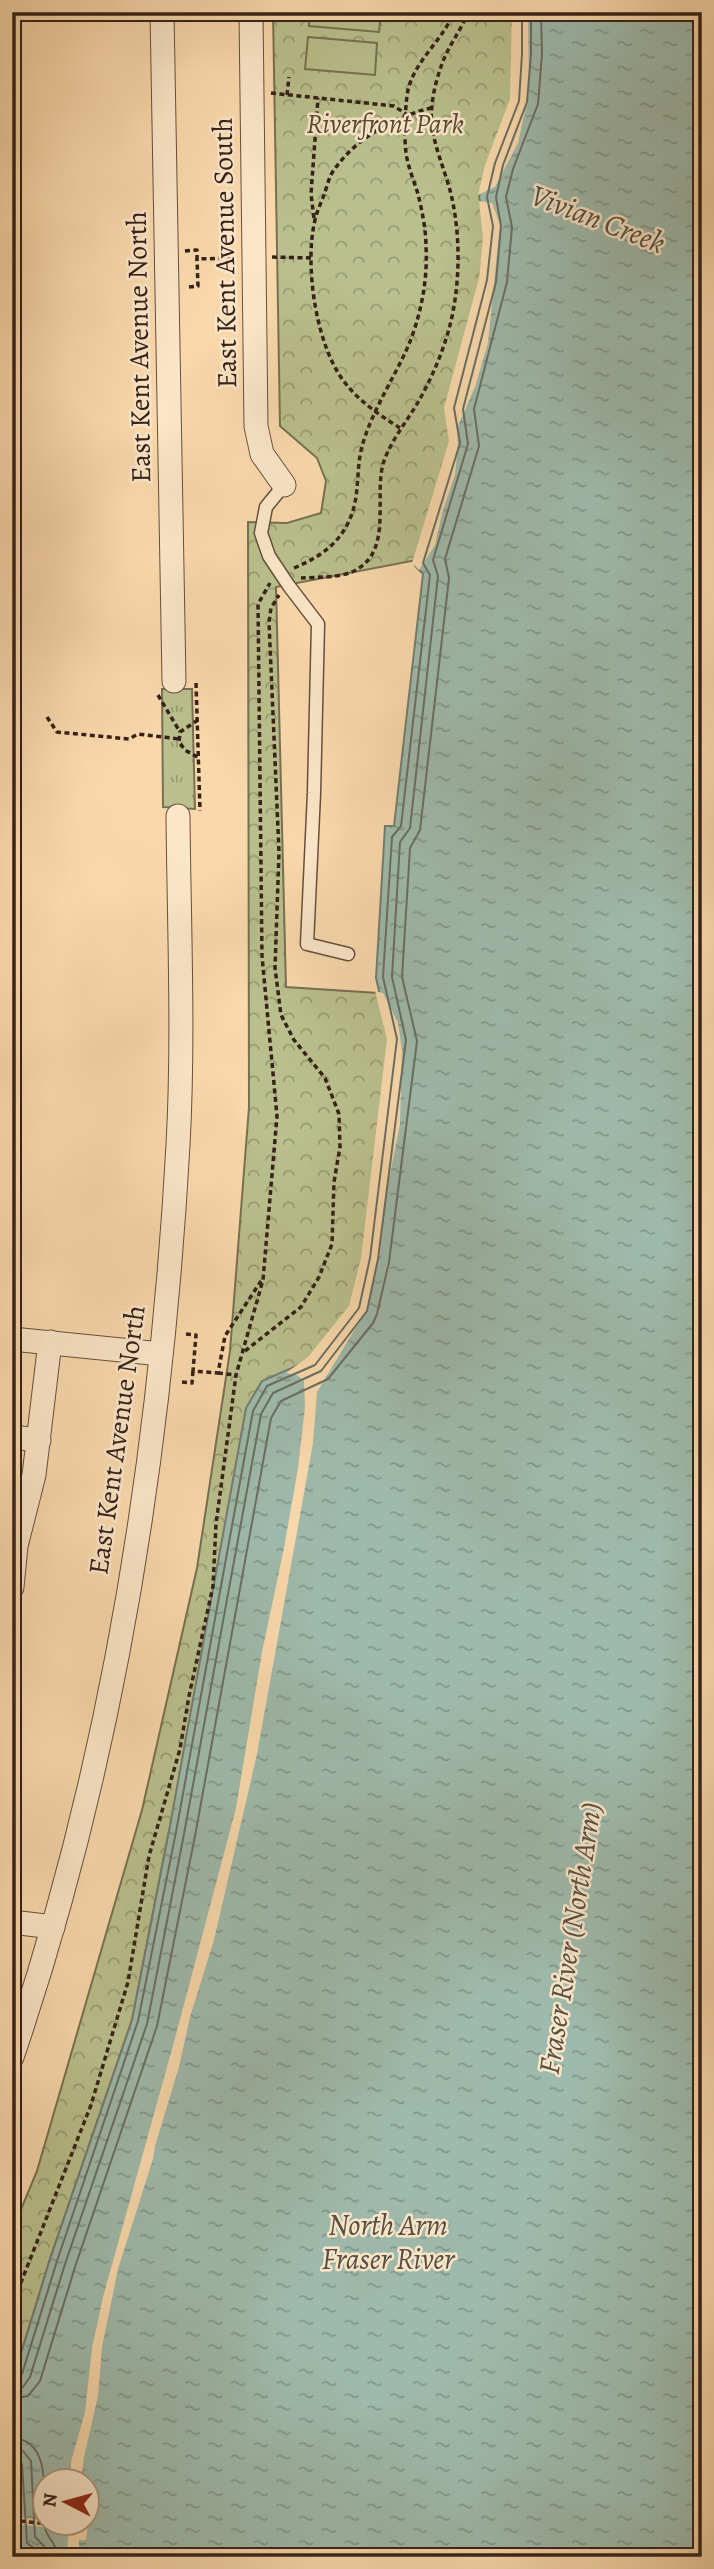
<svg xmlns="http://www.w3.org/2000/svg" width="714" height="2569" font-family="Alegreya,serif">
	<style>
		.grass { fill: url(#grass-tufts); stroke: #787052; stroke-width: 2 }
		.forest { fill: url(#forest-crowns); stroke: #787052; stroke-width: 2 }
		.pitch { fill: #b9c08d; stroke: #787052; stroke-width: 2 }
		.water { fill: url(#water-ripples); stroke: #747d71; stroke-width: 2; fill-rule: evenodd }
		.pier { fill: #f9d9ac }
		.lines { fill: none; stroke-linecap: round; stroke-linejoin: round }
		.shore { stroke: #6a6e62; stroke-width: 2 }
		.lane-casing { stroke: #674f3d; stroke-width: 15 }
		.street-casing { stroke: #674f3d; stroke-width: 25 }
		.path { stroke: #362118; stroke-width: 3.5; stroke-dasharray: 5 3.5; stroke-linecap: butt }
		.lane { stroke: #fbe6c9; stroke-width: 12 }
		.street { stroke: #fbe6c9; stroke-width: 23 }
		.labels { text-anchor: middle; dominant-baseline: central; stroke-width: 5; stroke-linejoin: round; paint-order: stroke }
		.park-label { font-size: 28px; font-style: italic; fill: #574935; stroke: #fbe6c9 }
		.street-label { font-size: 28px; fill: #362118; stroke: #fbe6c9 }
		.water-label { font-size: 30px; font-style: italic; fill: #554f44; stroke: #fbe6c9 }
	</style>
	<defs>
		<pattern id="grass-tufts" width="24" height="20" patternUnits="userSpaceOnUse" patternTransform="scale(1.75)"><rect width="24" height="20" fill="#b9c08d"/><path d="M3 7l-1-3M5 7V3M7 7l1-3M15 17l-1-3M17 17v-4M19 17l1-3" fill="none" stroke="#979c72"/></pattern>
		<pattern id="forest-crowns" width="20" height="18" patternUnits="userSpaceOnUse" patternTransform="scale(1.75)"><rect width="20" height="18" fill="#b9c08d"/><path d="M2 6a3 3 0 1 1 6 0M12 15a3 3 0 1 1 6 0" fill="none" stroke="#979c72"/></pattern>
		<pattern id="water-ripples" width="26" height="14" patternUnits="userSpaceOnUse" patternTransform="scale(1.75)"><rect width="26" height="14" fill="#9ebaac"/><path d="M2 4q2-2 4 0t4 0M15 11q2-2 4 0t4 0" fill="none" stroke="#82978b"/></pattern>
	</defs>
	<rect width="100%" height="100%" fill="#f9d9ac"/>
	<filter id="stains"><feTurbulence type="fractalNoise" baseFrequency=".00286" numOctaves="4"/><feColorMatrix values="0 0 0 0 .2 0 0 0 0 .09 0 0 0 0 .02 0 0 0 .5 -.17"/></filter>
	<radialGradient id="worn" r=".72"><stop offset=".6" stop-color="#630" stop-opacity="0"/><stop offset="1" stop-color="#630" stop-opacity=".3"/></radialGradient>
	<path class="grass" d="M162,689H192L195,809L163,807Z"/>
	<g class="forest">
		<path d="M273,12H515L512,101L486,225L480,279L453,442L417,560L276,587L286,987L378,993L390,1039L363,1257L352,1307L169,1831L132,2020L50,2259L12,2383V2231L37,2171L142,1810L197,1568L230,1351L249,1107L248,522L287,523L321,513L326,481L317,458L280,426Z"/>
		<path d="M12,2397L20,2551L12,2549Z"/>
	</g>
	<g class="pitch">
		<path d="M310,12H381L379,32L309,26Z"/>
		<path d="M308,37L377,43L375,75L305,69Z"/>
	</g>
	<path class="water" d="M515,12H702V2557H42L20,2551L12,2383L50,2259L132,2020L169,1831L246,1408L262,1381L310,1360L352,1308L363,1258L390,1039L376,978L385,826H394L423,574L415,566L453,442L480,279L486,225L479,197L488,161L512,101ZM46,2482H88V2524H46Z"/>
	<g class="pier">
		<path d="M512,12H528L529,93L518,143L495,187L478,195L485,165L510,99Z"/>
		<path d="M479,201L492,203L500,224L488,343L475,387L457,428L458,445L455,475L443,510L435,545L419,570L412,563L449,441L444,408L479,278L483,237Z"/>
		<path d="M375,991L383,993L398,1023L402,1050L400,1124L386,1195L380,1253L367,1309L317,1392L313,1443L257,1754L214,1940L190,2017L179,2067L155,2146L153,2159L118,2269L102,2347L98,2396L84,2457L81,2481H71V2462L85,2412L92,2348L103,2297L174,2042L236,1808L262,1652L284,1548L298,1468L305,1407L304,1381L297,1375L286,1373L308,1357L349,1306L361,1258L387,1039Z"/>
		<path d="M15,2517L45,2520L46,2524H88L89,2517L86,2540H79V2557H66L69,2530L15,2524Z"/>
	</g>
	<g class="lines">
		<g class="shore">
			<path d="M12,2380L18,2379L22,2374L57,2261L138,2021L176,1832L253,1411L267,1386L315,1365L359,1308L370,1258L397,1039L383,977L392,837L401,826L430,575L423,563L460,443L454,408L487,280L493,226L487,197L495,163L519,101L522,54V12"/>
			<path d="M12,2389L23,2387L30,2377L65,2264L147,2024L184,1834L261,1414L273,1393L321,1371L367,1311L378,1259L406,1040L392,977L400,842L410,828L438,576L433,560L468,444L463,409L496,282L501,226L496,197L503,165L527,102L531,54V12"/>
			<path d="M12,2399L28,2396L40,2381L75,2267L157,2026L195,1836L271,1418L281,1401L328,1379L373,1323L377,1314L389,1262L417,1041L402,977L410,848L420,830L449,578L445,559L479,446L474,409L507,282L512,227L506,197L513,169L538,104L542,54L541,12"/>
			<path d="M12,2438C54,2440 42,2498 45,2527C46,2538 57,2542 57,2557"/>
			<path d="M12,2449L23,2451L31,2461L35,2537L44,2546L47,2557"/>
			<path d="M12,2458L19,2459L22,2464L27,2543L36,2550L38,2557"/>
		</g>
		<defs>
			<path id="lane" d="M284,485L266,507L261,533L269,556L289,586L318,624L314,793L307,944L348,954"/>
			<g id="street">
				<path d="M162,12L174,681"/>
				<path d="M251,12L256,426L262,454L284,485"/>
				<path d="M12,1339L161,1354"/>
				<path d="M12,1437L39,1440"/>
				<path d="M12,1587L16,1546L34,1475L50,1342"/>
				<path d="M12,1922L53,1927"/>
				<path d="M12,2057C112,1765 161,1453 178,1145C184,1036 179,926 178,816"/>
			</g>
		</defs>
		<use href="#lane" class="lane-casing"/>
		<use href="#street" class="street-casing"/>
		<g class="path">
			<path d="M271,93L394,106L406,114"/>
			<path d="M287,95L289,77"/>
			<path d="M314,218L311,194L318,98"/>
			<path d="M185,251L197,250V259L232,258"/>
			<path d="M272,257L311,258"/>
			<path d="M189,287L198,286L197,259"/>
			<path d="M400,428C381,416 360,402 346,384C316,348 304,265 315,220C317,211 321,203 324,195C327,187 329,176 334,170C356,138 394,117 431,108"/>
			<path d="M294,568C318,558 338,545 349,521C361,496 355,468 363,443C373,410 392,381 406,351C420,320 428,281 426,247C426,230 422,210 418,194C414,181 408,167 406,153C404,135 405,114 407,95C412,62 443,41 454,12"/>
			<path d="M301,578C317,577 340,578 354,571C393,552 374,499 383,464C390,442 405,424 417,404C435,373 450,336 455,300C460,265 459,228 451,194C444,166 428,135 432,106C433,93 437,77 442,64C448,46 461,31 468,12"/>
			<path d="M196,683L200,811"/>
			<path d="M158,695L180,732"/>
			<path d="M47,717L57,732L129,739L138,734L179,739"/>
			<path d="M198,720L180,732L179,742L185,750L199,758"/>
			<path d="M186,1334L196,1335L193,1371L218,1373L225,1336L261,1281"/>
			<path d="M245,1351L301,1307L319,1277L332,1244L334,1182L340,1147L339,1114L325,1078L294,1040L281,1015L275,968L279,852L269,622L271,608L279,595"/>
			<path d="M218,1373L236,1375"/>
			<path d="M182,1382L192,1383L193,1371"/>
			<path d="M12,2316L18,2290L91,2105L128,1982L149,1856L180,1749L189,1696L213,1586L216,1524L236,1375L263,1280L277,1116L262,956L258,604L270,583"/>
			<path d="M12,2520L83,2528"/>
		</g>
		<use href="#lane" class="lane"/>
		<use href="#street" class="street"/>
	</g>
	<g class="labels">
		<g class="park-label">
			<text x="385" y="124">Riverfront Park</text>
		</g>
		<g class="street-label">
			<text transform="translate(225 253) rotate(-91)">East Kent Avenue South</text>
			<text transform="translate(139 347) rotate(-91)">East Kent Avenue North</text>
			<text transform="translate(117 1440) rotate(-82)">East Kent Avenue North</text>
		</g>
		<g class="water-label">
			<text transform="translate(598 219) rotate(21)">Vivian Creek</text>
			<text transform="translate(570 1938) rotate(-81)">Fraser River (North Arm)</text>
			<text x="388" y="2225">North Arm<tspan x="388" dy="34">Fraser River</tspan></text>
		</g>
	</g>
	<rect width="714" height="2569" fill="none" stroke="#f9d9ac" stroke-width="42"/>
	<rect x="14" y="14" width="686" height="2541" fill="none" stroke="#362118" stroke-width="3.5"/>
	<rect x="21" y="21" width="672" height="2527" fill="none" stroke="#362118" stroke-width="2"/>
	<g transform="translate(66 2502) rotate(276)"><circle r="33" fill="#fbe6c9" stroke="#ac9782" stroke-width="2"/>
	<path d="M0-5L12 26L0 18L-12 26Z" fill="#8f2418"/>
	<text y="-10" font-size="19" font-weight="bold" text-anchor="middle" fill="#362118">N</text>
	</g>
	<rect width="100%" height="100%" filter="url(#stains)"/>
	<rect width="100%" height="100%" fill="url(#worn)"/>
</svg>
